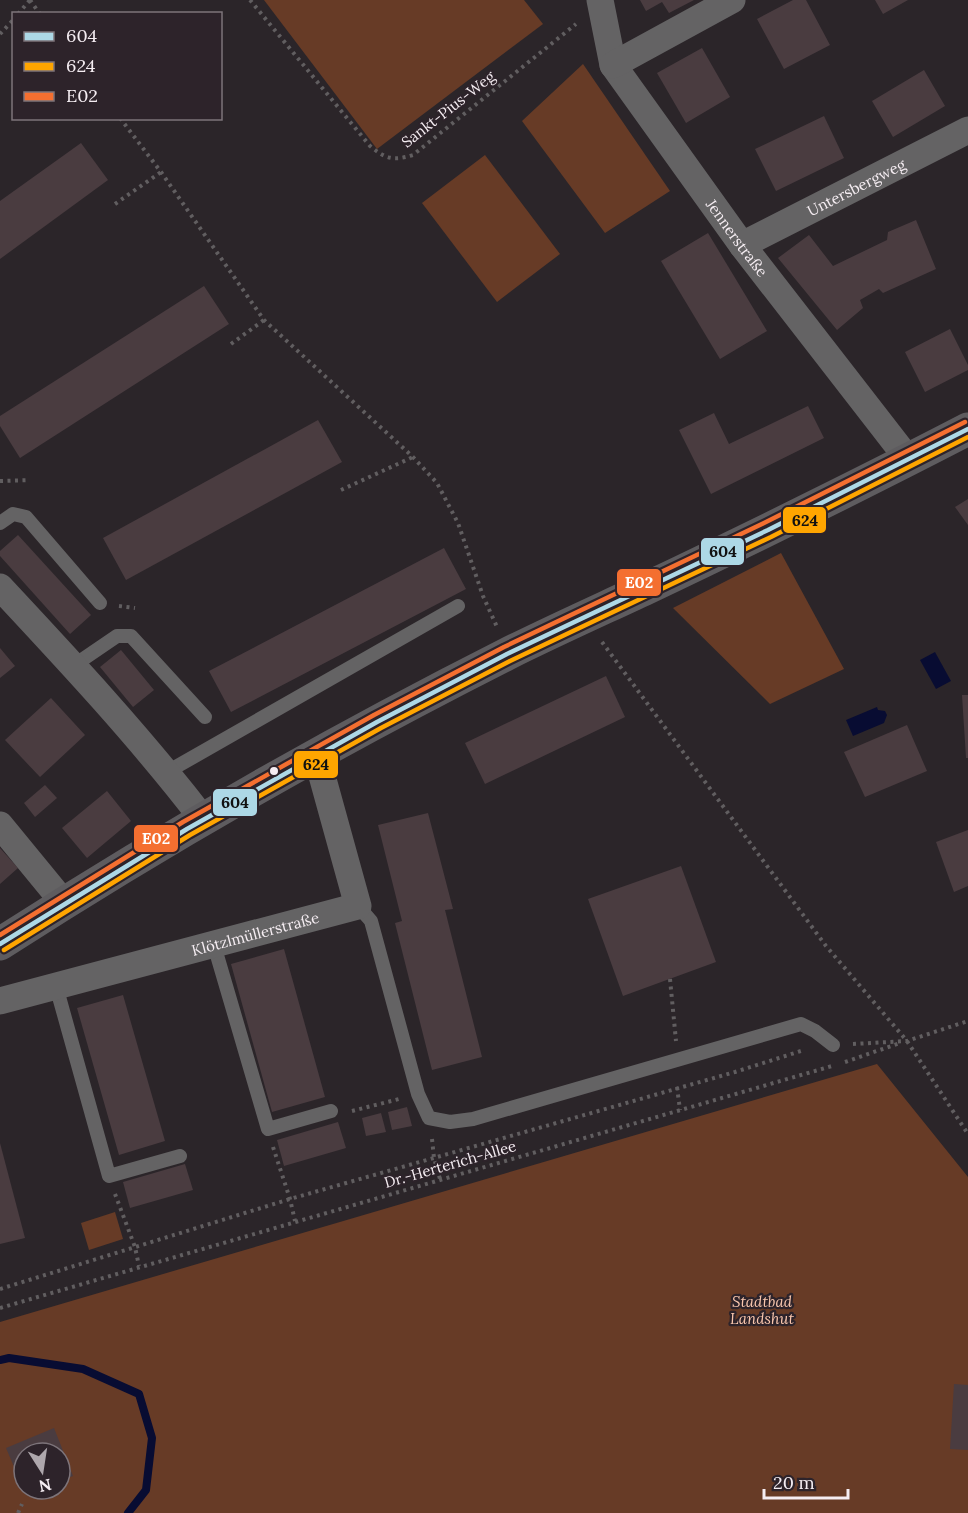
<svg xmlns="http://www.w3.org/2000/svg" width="968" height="1513" font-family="Lora,serif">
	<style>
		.green { fill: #673b26; fill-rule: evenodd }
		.water { fill: #080c32 }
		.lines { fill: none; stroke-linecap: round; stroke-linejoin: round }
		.stream { stroke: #080c32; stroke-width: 8 }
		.building { fill: #4a3c40 }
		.path { stroke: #615e60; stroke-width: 4; stroke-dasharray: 3 4.5; stroke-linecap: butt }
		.lane { stroke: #646364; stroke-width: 14 }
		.street { stroke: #646364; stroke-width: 27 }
		.secondary { stroke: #5e5c5f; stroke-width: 33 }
		.bus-1-casing { stroke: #2d232a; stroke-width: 9 }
		.bus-2-casing { stroke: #2d232a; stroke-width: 9 }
		.bus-3-casing { stroke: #2d232a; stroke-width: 9 }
		.bus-1 { stroke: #add8e6; stroke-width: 4.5 }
		.bus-2 { stroke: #ffa500; stroke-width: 4.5 }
		.bus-3 { stroke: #f46f30; stroke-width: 4.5 }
		.bus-dot { fill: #f5edf2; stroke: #2d232a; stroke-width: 2 }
		.labels { text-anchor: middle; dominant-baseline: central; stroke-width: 4.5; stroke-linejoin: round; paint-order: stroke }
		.street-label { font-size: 15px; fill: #f5edf2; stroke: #2d232a }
		.park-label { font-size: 15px; font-style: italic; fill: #fac7ae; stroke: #2d232a }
		.line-badge { stroke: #2d232a; stroke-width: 2 }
		.badge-label { font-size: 16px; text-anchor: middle; font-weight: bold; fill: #fff }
		.pale-badge-label { font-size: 16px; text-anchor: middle; font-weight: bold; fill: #111 }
	</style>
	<rect width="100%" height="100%" fill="#2b2529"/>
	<g class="green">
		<path d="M264,0H524L543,24L377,149Z"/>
		<path d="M583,64L670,191L605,233L522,121Z"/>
		<path d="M485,155L560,254L497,302L422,203Z"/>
		<path d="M781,553L844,669L770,704L673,608Z"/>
		<path d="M877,1064L968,1177V1513H0V1322ZM24,1453H60V1489H24Z"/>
		<path d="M115,1212L123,1239L89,1250L81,1223Z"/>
	</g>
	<g class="water">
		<path d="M935,652L951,681L936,689L920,660Z"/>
		<path d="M877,707L878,710L885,711L887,715L884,723L853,736L846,720Z"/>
	</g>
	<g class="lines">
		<path class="stream" d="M0,1360L9,1358L83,1369L139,1394L152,1438L146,1490L128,1513"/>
	</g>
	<g class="building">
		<path d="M640,0H694L669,13L662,2L646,11Z"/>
		<path d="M793,0H806L830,45L784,69L757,19Z"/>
		<path d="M875,0H908L883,14Z"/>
		<path d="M702,48L730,97L686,123L657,73Z"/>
		<path d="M924,70L945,106L893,137L872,101Z"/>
		<path d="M824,116L844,158L776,191L755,149Z"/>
		<path d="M81,143L108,180L0,259V201Z"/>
		<path d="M916,220L936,269L883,293L879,289L860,300L863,308L837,330L778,258L809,235L833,266L887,240L888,232Z"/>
		<path d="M708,233L767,331L720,359L661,261Z"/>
		<path d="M204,286L229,324L20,458L0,426V416Z"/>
		<path d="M950,329L968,365V370L925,392L905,352Z"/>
		<path d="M808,406L824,438L711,494L679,430L714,413L729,444Z"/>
		<path d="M318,420L342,462L126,580L103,538Z"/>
		<path d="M968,499V525L955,507Z"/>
		<path d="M18,535L91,615L70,634L0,556V551Z"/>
		<path d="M444,548L466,589L231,712L209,671Z"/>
		<path d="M0,648L15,666L0,678Z"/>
		<path d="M121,650L154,690L133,707L100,667Z"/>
		<path d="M606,676L625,717L485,784L465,743Z"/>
		<path d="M962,695H968V758H966Z"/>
		<path d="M51,698L85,735L40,777L5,740Z"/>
		<path d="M907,725L927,771L865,797L844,752Z"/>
		<path d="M45,785L57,798L35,817L24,803Z"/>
		<path d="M107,791L131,821L87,858L62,828Z"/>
		<path d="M428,813L453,909L445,910L482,1057L432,1070L395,923L402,921L378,825Z"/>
		<path d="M968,830V886L954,892L936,842Z"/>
		<path d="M0,848L18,868L0,884Z"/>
		<path d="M681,866L716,962L623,996L588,899Z"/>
		<path d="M284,949L325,1097L272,1112L231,964Z"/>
		<path d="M123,995L165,1141L119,1155L77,1008Z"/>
		<path d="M407,1107L412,1126L392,1130L388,1112Z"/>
		<path d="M381,1113L386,1132L366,1136L362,1118Z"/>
		<path d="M338,1122L346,1148L284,1166L277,1140Z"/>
		<path d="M0,1143L25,1238L0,1244Z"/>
		<path d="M185,1164L193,1190L130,1208L123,1182Z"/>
		<path d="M954,1384L968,1385V1450L950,1449Z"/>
		<path d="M54,1428L73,1476L60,1481V1453H24V1489H41L26,1495L6,1448Z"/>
	</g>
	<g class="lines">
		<g class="path">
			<path d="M30,0L40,14"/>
			<path d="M250,0L370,146C386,159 393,161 413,155L576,24"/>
			<path d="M18,14L30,0"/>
			<path d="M0,34L14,19"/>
			<path d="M120,118L161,172L264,320L413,457L437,483L458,523L483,596L497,627"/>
			<path d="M115,204L161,172"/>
			<path d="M231,344L264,320"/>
			<path d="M0,481L30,480"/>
			<path d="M341,490L413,457"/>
			<path d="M119,606L135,608"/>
			<path d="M602,642L826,946L907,1041L968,1134"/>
			<path d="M670,979L676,1041"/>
			<path d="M853,1044L907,1041L968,1021"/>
			<path d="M845,1062L900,1043"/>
			<path d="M677,1087L680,1110"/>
			<path d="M352,1111L399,1099"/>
			<path d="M432,1139L434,1158L440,1179"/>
			<path d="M273,1147L290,1199L295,1221"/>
			<path d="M115,1194L135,1247L139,1266"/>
			<path d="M0,1289L290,1199L735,1072L804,1050"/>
			<path d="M0,1308L832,1066"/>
			<path d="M18,1513L22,1504"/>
		</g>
		<g class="lane">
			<path d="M0,523L13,514L26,517L100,603"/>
			<path d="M73,666L117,636H131L205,717"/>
			<path d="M167,772L458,606"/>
			<path d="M358,906L371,921L418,1094L429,1118L450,1122L473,1119L801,1024L815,1031L833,1045"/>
			<path d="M214,945L268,1129L331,1111"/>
			<path d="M56,986L109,1176L180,1156"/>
		</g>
		<g class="street">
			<path id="s1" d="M600,0L613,65L742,245L908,459"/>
			<path d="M613,65L732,0"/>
			<path id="s2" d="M742,245L968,130"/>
			<path d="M0,587C70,662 140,737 203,819"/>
			<path d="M0,825L64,903"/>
			<path id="s3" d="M0,1001L358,906L316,754"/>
		</g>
		<path class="secondary" d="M0,944C164,838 333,742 507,654C553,631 600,610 647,588C754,537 862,484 968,429"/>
		<defs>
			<path id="bus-1" d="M0,944L187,829L377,722L507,654L768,530L968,429"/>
			<path id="bus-2" d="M4,950L190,835L381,728L510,661L771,537L968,437"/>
			<path id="bus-3" d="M0,935L183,822L374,715L504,647L764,523L965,422"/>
		</defs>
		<use href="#bus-1" class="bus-1-casing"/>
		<use href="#bus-2" class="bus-2-casing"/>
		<use href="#bus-3" class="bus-3-casing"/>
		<use href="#bus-1" class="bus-1"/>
		<use href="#bus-2" class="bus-2"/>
		<use href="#bus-3" class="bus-3"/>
	</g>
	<circle class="bus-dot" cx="274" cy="771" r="5"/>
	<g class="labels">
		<g class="street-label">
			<text transform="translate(448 109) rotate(-38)">Sankt-Pius-Weg</text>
			<text stroke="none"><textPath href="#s2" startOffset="128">Untersbergweg</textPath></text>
			<text stroke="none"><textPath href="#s1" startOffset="279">Jennerstraße</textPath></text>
			<text stroke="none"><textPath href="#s3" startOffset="264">Klötzlmüllerstraße</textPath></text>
			<text transform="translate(450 1164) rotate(-16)">Dr.-Herterich-Allee</text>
		</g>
		<g class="park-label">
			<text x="762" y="1301">Stadtbad<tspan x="762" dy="17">Landshut</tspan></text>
		</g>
	</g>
	<g class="line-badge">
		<rect x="782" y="506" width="45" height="28" rx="6" fill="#ffa500"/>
		<rect x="700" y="537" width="45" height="29" rx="6" fill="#add8e6"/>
		<rect x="616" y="568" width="46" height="29" rx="6" fill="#f46f30"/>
		<rect x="293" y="750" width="46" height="29" rx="6" fill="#ffa500"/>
		<rect x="212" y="788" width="46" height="29" rx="6" fill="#add8e6"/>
		<rect x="133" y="824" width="46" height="29" rx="6" fill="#f46f30"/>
	</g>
	<g class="badge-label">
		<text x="639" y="588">E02</text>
		<text x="156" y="844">E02</text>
	</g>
	<g class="pale-badge-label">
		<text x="805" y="526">624</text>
		<text x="723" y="557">604</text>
		<text x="316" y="770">624</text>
		<text x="235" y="808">604</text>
	</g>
	<rect x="12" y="12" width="210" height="108" fill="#2d232a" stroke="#7d747a" stroke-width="1.5"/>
	<rect x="24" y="32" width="30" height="9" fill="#add8e6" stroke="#7d747a" stroke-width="1.5"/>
	<text x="66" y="42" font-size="18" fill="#f5edf2">604</text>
	<rect x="24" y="62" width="30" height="9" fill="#ffa500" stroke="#7d747a" stroke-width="1.5"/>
	<text x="66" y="72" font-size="18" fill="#f5edf2">624</text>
	<rect x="24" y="92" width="30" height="9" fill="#f46f30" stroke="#7d747a" stroke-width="1.5"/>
	<text x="66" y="102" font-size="18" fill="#f5edf2">E02</text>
	<g transform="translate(42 1471) rotate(168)"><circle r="28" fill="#2d232a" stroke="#7d747a" stroke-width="1.5"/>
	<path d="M0-4.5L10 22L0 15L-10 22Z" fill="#aea7ac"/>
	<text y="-9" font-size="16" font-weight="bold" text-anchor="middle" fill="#f5edf2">N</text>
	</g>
	<path d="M764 1489v9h84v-9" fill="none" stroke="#f5edf2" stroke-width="3"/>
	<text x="773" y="1489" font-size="18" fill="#f5edf2" stroke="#2d232a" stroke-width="4.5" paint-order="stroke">20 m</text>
</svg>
